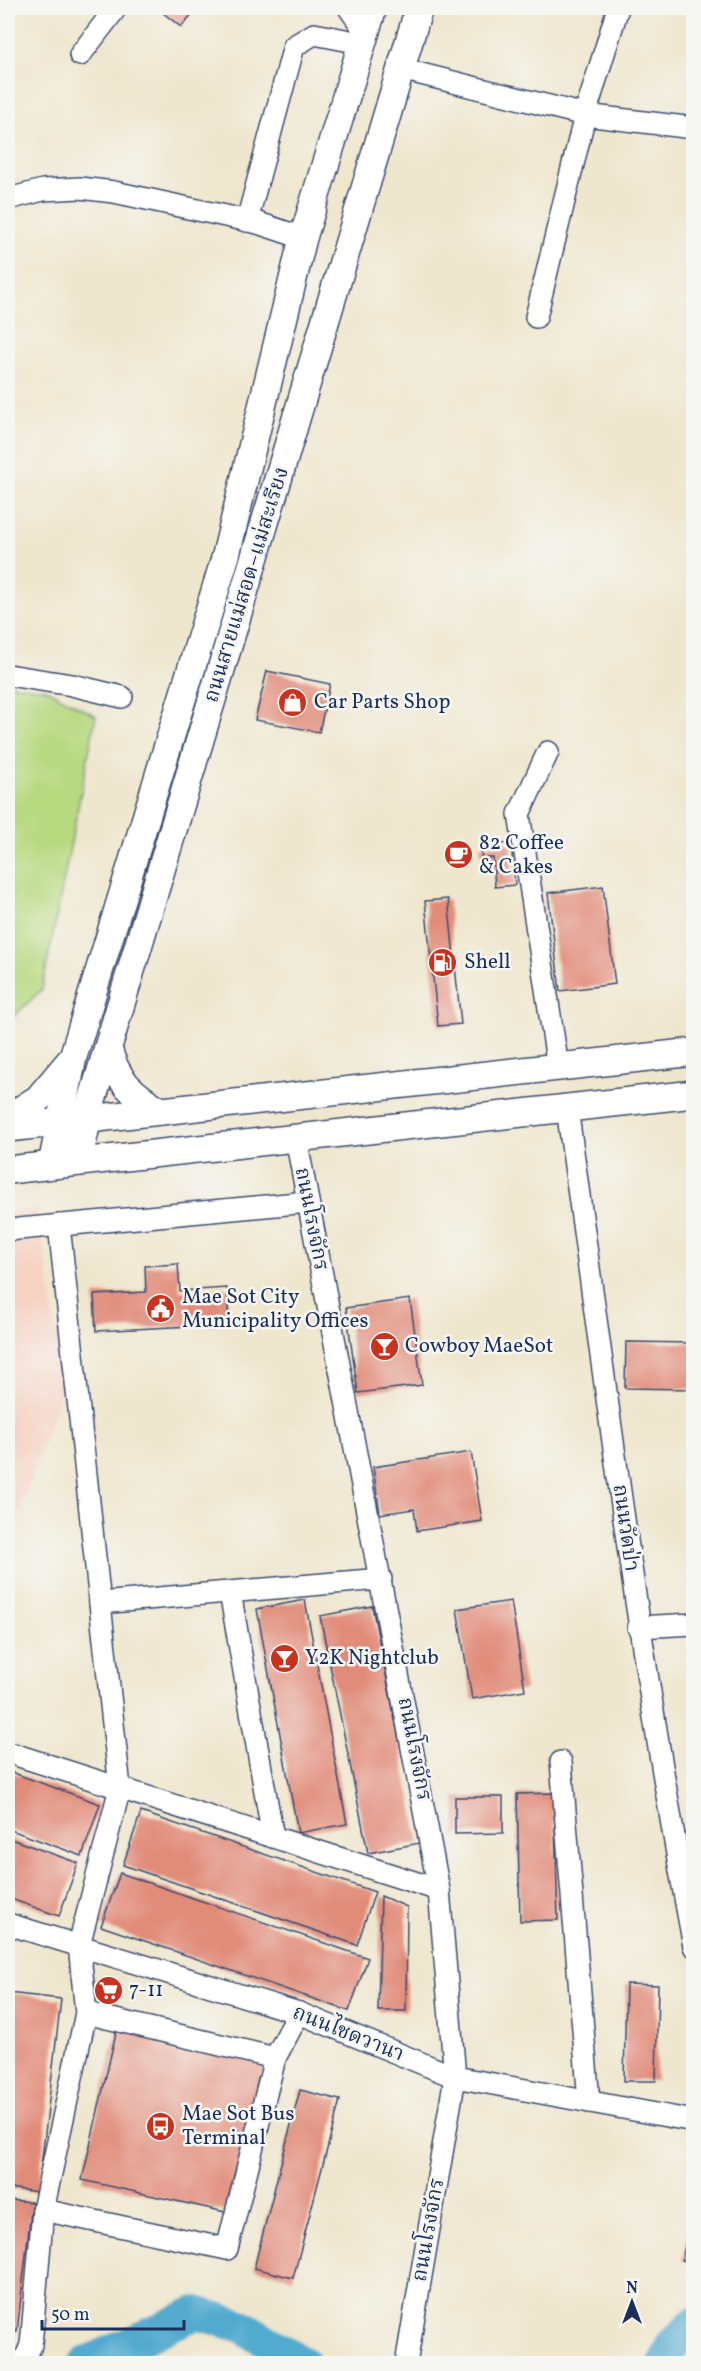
<svg xmlns="http://www.w3.org/2000/svg" width="701" height="2371" font-family="Vollkorn,'Noto Serif Thai',serif">
	<style>
		.built { fill: #f6d2c3 }
		.green { fill: #b7d980; stroke: #69846f; stroke-width: 1.5 }
		.lines { fill: none; stroke-linecap: round; stroke-linejoin: round }
		.river { stroke: #52aacf; stroke-width: 34 }
		.building { fill: #e18b79 }
		.minor-casing { stroke: #3b4a6f; stroke-width: 24 }
		.major-casing { stroke: #3b4a6f; stroke-width: 30 }
		.minor { stroke: #fff; stroke-width: 21 }
		.major { stroke: #fff; stroke-width: 27 }
		.labels { text-anchor: middle; dominant-baseline: central; stroke-width: 5; stroke-linejoin: round; paint-order: stroke }
		.street-label { font-size: 21px; fill: #1b2f5e; stroke: #f6f6f2 }
		.poi-label { font-size: 21px; fill: #1b2f5e; stroke: #f6f6f2; text-anchor: start }
	</style>
	<rect width="100%" height="100%" fill="#f6f6f2"/>
	<filter id="ink" filterUnits="userSpaceOnUse"><feTurbulence type="fractalNoise" baseFrequency=".0167" numOctaves="2"/><feDisplacementMap in="SourceGraphic" scale="12" xChannelSelector="R" yChannelSelector="G"/><feConvolveMatrix kernelMatrix="1 2 1 2 8 2 1 2 1" color-interpolation-filters="sRGB"/></filter>
	<filter id="wash" filterUnits="userSpaceOnUse"><feTurbulence type="fractalNoise" baseFrequency=".008" numOctaves="4" result="noise"/><feDisplacementMap in="SourceGraphic" scale="24" xChannelSelector="R" yChannelSelector="G"/><feGaussianBlur stdDeviation="1.35" result="paint"/><feColorMatrix in="noise" values="0 0 0 0 0 0 0 0 0 0 0 0 0 0 0 0 0 1.4 0 .05"/><feComposite in="paint" operator="in"/></filter>
	<g filter="url(#wash)">
		<rect width="100%" height="100%" fill="#efe6ce"/>
		<path class="built" d="M38,1208L64,1385L15,1523L8,1554V1211Z"/>
		<path class="green" d="M8,684L46,689L96,716L42,989L8,1022Z"/>
		<g class="lines">
			<g class="river">
				<path d="M85,2364L196,2313L242,2326L304,2364"/>
				<path d="M665,2364L672,2345L694,2324"/>
			</g>
		</g>
		<g id="blocks">
			<g class="building">
				<path d="M157,8H197L181,27Z"/>
				<path d="M267,671L330,684L319,732L255,720Z"/>
				<path d="M511,843L515,885L495,887L493,858H482L480,846Z"/>
				<path d="M603,886L615,984L560,991L548,893Z"/>
				<path d="M448,899L461,1024L438,1026L425,901Z"/>
				<path d="M178,1264L180,1291L227,1288L229,1324L96,1331L94,1295L146,1292L145,1266Z"/>
				<path d="M410,1299L422,1385L358,1393L346,1308Z"/>
				<path d="M626,1342L694,1343V1389L625,1388Z"/>
				<path d="M471,1452L482,1521L417,1531L414,1509L380,1514L373,1467Z"/>
				<path d="M305,1600L347,1824L298,1833L257,1609Z"/>
				<path d="M511,1601L525,1690L472,1699L457,1609Z"/>
				<path d="M372,1606L420,1843L368,1853L320,1616Z"/>
				<path d="M8,1771L100,1804L82,1856L8,1829Z"/>
				<path d="M554,1793L558,1920L520,1921L517,1794Z"/>
				<path d="M455,1797H503V1833L455,1834Z"/>
				<path d="M141,1812L375,1892L357,1945L123,1865Z"/>
				<path d="M8,1838L78,1863L59,1916L8,1898Z"/>
				<path d="M120,1873L368,1958L349,2011L101,1926Z"/>
				<path d="M381,1896L407,1907L406,2011H378Z"/>
				<path d="M626,1984L658,1985L656,2081H624Z"/>
				<path d="M8,1993L61,1999L38,2192L8,2188Z"/>
				<path d="M118,2024L266,2058L230,2213L82,2180Z"/>
				<path d="M300,2090L340,2100L293,2278L254,2268Z"/>
				<path d="M8,2200L32,2202L17,2332L8,2331Z"/>
				<path d="M693,2210H694V2263L682,2260Z"/>
			</g>
		</g>
	</g>
	<g filter="url(#ink)">
		<use href="#blocks" fill-opacity="0" stroke="#3b4a6f" stroke-width="1.5"/>
		<g class="lines">
			<defs>
				<g id="minor">
					<path d="M349,8L365,31"/>
					<path d="M80,55L116,8"/>
					<path d="M401,69L585,115L694,128"/>
					<path d="M8,199L43,190L80,188L114,192L258,223L303,238"/>
					<path d="M247,221L294,46L314,34L361,43"/>
					<path d="M536,317L585,115L618,8"/>
					<path d="M8,675L72,685L122,697"/>
					<path d="M548,752L519,814L558,1067"/>
					<path d="M567,1108C606,1388 641,1669 694,1946"/>
					<path d="M296,1138L439,1890L455,2077L406,2364"/>
					<path d="M59,1225L120,1788L79,1945L86,2013L43,2210L227,2249L275,2058L299,2013"/>
					<path d="M8,1230L308,1202"/>
					<path d="M230,1592L273,1837"/>
					<path d="M100,1603L381,1579"/>
					<path d="M638,1627L694,1624"/>
					<path d="M13,1754L439,1890"/>
					<path d="M561,1762L589,2102"/>
					<path d="M8,1924L299,2013L455,2077L694,2121"/>
					<path d="M86,2013L275,2058"/>
					<path d="M23,2364L31,2345L43,2210"/>
				</g>
				<g id="major">
					<path d="M108,1048C116,1080 133,1095 161,1111"/>
					<path d="M8,1118L38,1099L70,1061"/>
					<path d="M8,1128L694,1052"/>
					<path d="M78,1162L91,1104L419,8"/>
					<path d="M52,1165L73,1057L226,555L303,238L373,8"/>
					<path d="M8,1170L694,1094"/>
				</g>
			</defs>
			<use href="#minor" class="minor-casing"/>
			<use href="#major" class="major-casing"/>
			<use href="#minor" class="minor"/>
			<use href="#major" class="major"/>
		</g>
	</g>
	<defs>
		<symbol id="shop-disc" viewBox="-11 -11 22 22"><circle r="9.5" fill="#c8321e" stroke="#f6f6f2"/><path d="M-5-2.5h2.3a2.7 3.5 0 0 1 5.4 0H5L5.5 6h-11ZM-1.5-2.5h3a1.5 2.3 0 0 0-3 0Z" fill="#fff"/></symbol>
		<symbol id="cafe-disc" viewBox="-11 -11 22 22"><circle r="9.5" fill="#c8321e" stroke="#f6f6f2"/><path d="M-5.5-4.5H6V0H3Q3 3.5 0 3.5H-2.5Q-5.5 3.5-5.5 0ZM3-3.2v2h1.7v-2ZM-6 4.5H4V6H-6Z" fill="#fff"/></symbol>
		<symbol id="fuel-disc" viewBox="-11 -11 22 22"><circle r="9.5" fill="#c8321e" stroke="#f6f6f2"/><path d="M-5.5-6h7V0h2V4h1.3V-2.5L3-4.5l.8-.8L6-3V5H2.5V1h-1V6h-7ZM-4.2-4.7v3.2H.2V-4.7Z" fill="#fff"/></symbol>
		<symbol id="civic-disc" viewBox="-11 -11 22 22"><circle r="9.5" fill="#c8321e" stroke="#f6f6f2"/><path d="M-.6-6.5H3V-4.5H.6V-3L4-1V1h2V6H-6V1h2V-1L-.6-3ZM-1.2 2.5V6h2.4V2.5Z" fill="#fff"/></symbol>
		<symbol id="bar-disc" viewBox="-11 -11 22 22"><circle r="9.5" fill="#c8321e" stroke="#f6f6f2"/><path d="M-6-5H6L.8 .8V4.5H3.5V6h-7V4.5H-.8V.8Z" fill="#fff"/></symbol>
		<symbol id="supermarket-disc" viewBox="-11 -11 22 22"><circle r="9.5" fill="#c8321e" stroke="#f6f6f2"/><path d="M-6-5.5h2.5l.6 2H6L4.5 2H-2.5L-4.4-4H-6ZM-1.5 3.2a1.3 1.3 0 1 0 .1 0ZM3 3.2a1.3 1.3 0 1 0 .1 0Z" fill="#fff"/></symbol>
		<symbol id="bus-disc" viewBox="-11 -11 22 22"><circle r="9.5" fill="#c8321e" stroke="#f6f6f2"/><path d="M-5-6H5V4H4V6H2V4H-2V6H-4V4H-5ZM-3.5-4V0h7V-4ZM-3.5 1.2v1.5H-2V1.2ZM2 1.2v1.5H3.5V1.2Z" fill="#fff"/></symbol>
	</defs>
	<g fill-rule="evenodd">
		<use href="#shop-disc" x="276" y="686" width="33" height="33"/>
		<use href="#cafe-disc" x="442" y="838" width="33" height="33"/>
		<use href="#fuel-disc" x="426" y="946" width="33" height="33"/>
		<use href="#civic-disc" x="144" y="1292" width="33" height="33"/>
		<use href="#bar-disc" x="368" y="1330" width="33" height="33"/>
		<use href="#bar-disc" x="268" y="1642" width="33" height="33"/>
		<use href="#supermarket-disc" x="92" y="1974" width="33" height="33"/>
		<use href="#bus-disc" x="144" y="2110" width="33" height="33"/>
	</g>
	<g class="labels">
		<g class="street-label">
			<text transform="translate(247 585) rotate(-73)">ถนนสายแม่สอด–แม่สะเรียง</text>
			<text transform="translate(311 1219) rotate(79)">ถนนโรงจักร</text>
			<text transform="translate(625 1528) rotate(82)">ถนนวัดป่า</text>
			<text transform="translate(414 1749) rotate(79)">ถนนโรงจักร</text>
			<text transform="translate(348 2034) rotate(22)">ถนนไชดวานา</text>
			<text transform="translate(429 2230) rotate(-80)">ถนนโรงจักร</text>
		</g>
		<g class="poi-label">
			<text x="314" y="702">Car Parts Shop</text>
			<text x="479" y="843">82 Coffee<tspan x="479" dy="24">&amp; Cakes</tspan></text>
			<text x="464" y="962">Shell</text>
			<text x="182" y="1297">Mae Sot City<tspan x="182" dy="24">Municipality Offices</tspan></text>
			<text x="405" y="1346">Cowboy MaeSot</text>
			<text x="305" y="1658">Y2K Nightclub</text>
			<text x="129" y="1990">7-11</text>
			<text x="182" y="2114">Mae Sot Bus<tspan x="182" dy="24">Terminal</tspan></text>
		</g>
	</g>
	<rect width="701" height="2371" fill="none" stroke="#f6f6f2" stroke-width="30"/>
	<g transform="translate(632 2302)" stroke="#f6f6f2" stroke-width="4.5" paint-order="stroke">
	<path d="M0-4.5L10 22L0 15L-10 22Z" fill="#1b2f5e"/>
	<text y="-9" font-size="16" font-weight="bold" text-anchor="middle" fill="#1b2f5e">N</text>
	</g>
	<path d="M42 2320v9h142v-9" fill="none" stroke="#1b2f5e" stroke-width="3"/>
	<text x="51" y="2320" font-size="18" fill="#1b2f5e" stroke="#f6f6f2" stroke-width="4.5" paint-order="stroke">50 m</text>
</svg>
